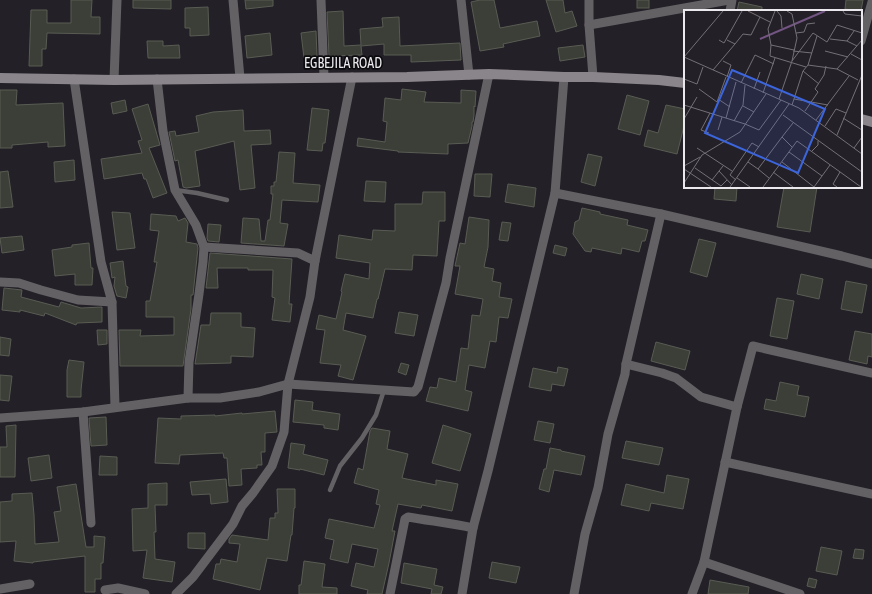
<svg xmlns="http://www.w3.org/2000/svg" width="872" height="594" font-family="'Asap Condensed',sans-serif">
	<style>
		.building { fill: #3c3f37; stroke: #585c53 }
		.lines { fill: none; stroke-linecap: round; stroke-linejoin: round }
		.lane { stroke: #646165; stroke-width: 4.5 }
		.street { stroke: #646165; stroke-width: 9 }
		.secondary { stroke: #89858b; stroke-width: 10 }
		.labels { text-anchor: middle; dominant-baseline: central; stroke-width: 3.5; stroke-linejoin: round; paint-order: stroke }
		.street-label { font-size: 14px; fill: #ece9ee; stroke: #0c0b0e }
		.inset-river { fill: none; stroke: #725582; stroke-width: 2 }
		.inset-road { fill: none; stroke: #747077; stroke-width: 1 }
		.view { fill: #3c65db; fill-opacity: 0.15; stroke: #3c65db; stroke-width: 2 }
		.inset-edge { fill: none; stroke: #ece9ee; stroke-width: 2 }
	</style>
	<rect width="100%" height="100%" fill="#242027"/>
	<g class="building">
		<path d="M71,0H92L91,17H100V34L47,33L46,49H42V66H29L31,10H47V23H71Z"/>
		<path d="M133,0H171V9L133,8Z"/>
		<path d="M245,0H273V6L246,9Z"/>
		<path d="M480,0H494L500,28L537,21L540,36L503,44L504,47L480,51L471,2Z"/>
		<path d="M546,0H563L565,13L572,11L577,26L556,32Z"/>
		<rect x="637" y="0" width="12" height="8"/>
		<path d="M846,0H863L861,11L845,9Z"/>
		<path d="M739,2L762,7V11H737Z"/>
		<path d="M208,7L209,35L190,36V28H185V8Z"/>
		<path d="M343,11L344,46L361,45L360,29L383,27L382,18L399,17L400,46L460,43L461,60L411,62V55H384V44L361,46L362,55L329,56L327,12Z"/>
		<path d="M316,31L317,56L304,58L301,33Z"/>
		<path d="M270,33L272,55L247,58L245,36Z"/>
		<path d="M147,41H163V46L179,45L180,58H148Z"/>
		<path d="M583,45L585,57L560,61L558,48Z"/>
		<path d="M402,89L426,92L424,102L461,103V90L476,91L475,107L474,106V115L473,122H472V126L468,143L448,144V154L398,152V151L357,146L358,138L385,142L387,122L383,121L385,98L401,100Z"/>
		<path d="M0,90H17L16,105L63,103L65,146L48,147V142L12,145V148H0Z"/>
		<path d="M627,95L649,101L640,135L618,129Z"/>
		<path d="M125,100L127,111L113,114L111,103Z"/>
		<path d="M148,104L160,145L149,148L167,193L153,198L146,179H144L142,173L104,179L101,159L142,153L138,141L142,140L132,109Z"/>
		<path d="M666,105L685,109V122L677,154L644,146L648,130L658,133Z"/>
		<path d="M312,108L329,110L325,143H323L322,151L307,150Z"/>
		<path d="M243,110L244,131L270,130L271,144L251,145L255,188L240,190L234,141L195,151L200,186L186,188L183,187L178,160L175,161L169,132L175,131L176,136L199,132L196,116L213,112Z"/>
		<path d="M279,152L295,153L293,183L320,185L318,202L282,200L280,223L288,224L284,246L241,243L243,218L259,219L261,241H265L268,220H270L273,194H271V186H274V182H276Z"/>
		<path d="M588,154L602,157L595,186L581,182Z"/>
		<path d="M74,160L75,180L55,182L54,162Z"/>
		<path d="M8,171L13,207L0,208V172Z"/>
		<path d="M475,174H492L490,197L474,196Z"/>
		<path d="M366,181L386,182L385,202L364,201Z"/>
		<path d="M508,184L536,188L534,207L505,202Z"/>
		<path d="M715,187H737L736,201L714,199Z"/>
		<path d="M784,187H817L810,232L777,227Z"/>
		<path d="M423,192H445V221H439L437,256L413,255L412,270L385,269L378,299H377L373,318L346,313L343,330L366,336L353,380L338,376L341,365L320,363L325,330L316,329L319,315L336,319L342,292L341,291L345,274L369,279L370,263L336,258L339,235L372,240L373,230L395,231V204H422Z"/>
		<path d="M582,208L600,212V214L628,220L627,225L648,230L645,241H642L639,252L622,248L621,254L592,248L591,252L585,251L573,234L575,222L579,220Z"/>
		<path d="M112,212L130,213L135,248L117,250Z"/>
		<path d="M151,214L176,216L178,221L185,218L188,223L186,242L197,244L198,248L193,295H191V309L183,366H120L119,330H141L140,336L174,335V317H146V301H150L157,262H154L159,231L150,230Z"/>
		<path d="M469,217L489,220L488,247L484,267L494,269L492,281L501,283L499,297L512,299L508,318L499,317L496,342L490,341L485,368L469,365L465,390L472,392L468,411L426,401L430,387L437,388L439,378L456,382L461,348L468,349L472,315L480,316L483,299L455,294L460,266H455L460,243L465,244Z"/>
		<path d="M502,222L511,223L508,241L499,240Z"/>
		<path d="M208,224L221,225L219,242L208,241L207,238Z"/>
		<path d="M22,236L24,250L2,253L0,238Z"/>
		<path d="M699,239L716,243L707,277L690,272Z"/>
		<path d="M89,243L91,268H93L92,285H75V274L55,276L52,250L72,247V245Z"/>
		<path d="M555,245L567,248L565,256L553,253Z"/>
		<path d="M210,253L292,259L289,304H292L290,322L272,320L275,298L272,297L273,270H248V268H217L218,288H206Z"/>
		<path d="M123,261L126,286L128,287L126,298L117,296L114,286L115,277L112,278L110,263Z"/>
		<path d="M801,274L823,279L819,299L797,294Z"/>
		<path d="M846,281L867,285L862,313L841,309Z"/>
		<path d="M4,288L22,290L21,297L59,307L61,302L81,308L102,307V322L77,323L76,325L45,313L44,316L20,310V312L2,310Z"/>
		<path d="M777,298L794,301L787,339L770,336Z"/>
		<path d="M399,312L418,315L414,336L395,333Z"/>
		<path d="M211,313H241V327L255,328L253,357L231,356V363L195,364L201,325H210Z"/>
		<path d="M97,330H107V344L98,345Z"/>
		<path d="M855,331L872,334V357L868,356L867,364L849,360Z"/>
		<path d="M0,337L11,339L9,356L0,355Z"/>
		<path d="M656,342L690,351L685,370L651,361Z"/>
		<path d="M69,360L84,362L81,390V397H67V370Z"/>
		<path d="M401,363L409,365L406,375L398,372Z"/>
		<path d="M558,367L568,369L564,386L552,384L551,391L529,387L533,368L557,373Z"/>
		<path d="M0,375L12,376L9,401L0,400Z"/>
		<path d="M780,382L799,386L797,395L809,397L805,417L764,409L766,399L776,401Z"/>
		<path d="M295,400L313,402L312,410L340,414L338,430L324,428V425L293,422Z"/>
		<path d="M275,411L277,432L265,433V452H261L262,465H257V468L241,469L242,485L229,486L227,458H224L223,453L180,455L179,464L155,463L158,418L181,419V416L215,415V416L242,413V414Z"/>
		<path d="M106,417L107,445L91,446L89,418Z"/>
		<path d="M538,421L554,424L550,443L534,440Z"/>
		<path d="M16,425L15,477H0V447H7L6,426Z"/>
		<path d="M443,425L471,434L460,471L432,463Z"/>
		<path d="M372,428L390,431L387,449L408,454L402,478L436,485V480L458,484L452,511L422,505L421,508L398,504L392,531H395L389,563L382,594H367L368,590L351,586L356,563L374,567L378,549L352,544L348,563L330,559L334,540L325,538L329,519L374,528L380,505L376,504L379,490L354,483L358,468L363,470L370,431Z"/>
		<path d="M626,441L663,448L659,465L622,458Z"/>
		<path d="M291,443L305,445L303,454L328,460L324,475L300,469V470L288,468Z"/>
		<path d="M550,448L561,450V451L585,456L581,475L554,470L549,492L539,489L544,469H546Z"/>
		<path d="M49,455L52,478L31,481L28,458Z"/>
		<path d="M100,456L117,457V475H99Z"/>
		<path d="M667,475L689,479L683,509L651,503L649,511L621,505L626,484L664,493Z"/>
		<path d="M226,479L228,502L211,504L210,494L192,495L190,482Z"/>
		<path d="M167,483V505H155L156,532H154L155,559L175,562L172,582L143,578L147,550L133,551L132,509L148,508V484Z"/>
		<path d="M76,484L86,547H94V536L105,537L103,563H101V579H95V592H85V556L33,562V563L14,561L16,541L0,542V502L12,501V494L32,493L34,515L35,544L59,542L54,512L61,511L57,487Z"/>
		<path d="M277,489H295V508H294L292,535H291L287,561L267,558L260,590L213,579L216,564H220L221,559L237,562L240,544L229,543V539L232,535L268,540L270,518H275V513H278Z"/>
		<path d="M188,533H205V549L188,548Z"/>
		<path d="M821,547L842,551L837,575L816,571Z"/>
		<path d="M855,549L864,550L863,559L853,558Z"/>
		<path d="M304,561L325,564L322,587L337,588V594H299V585H301Z"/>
		<path d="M492,562L520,567L516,583L489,578Z"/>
		<path d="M404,563L437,569L434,585L443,587L441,594H431L432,589L401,583Z"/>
		<path d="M809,578L817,580L815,588L807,586Z"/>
		<path d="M710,580L749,587L748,594H708Z"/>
	</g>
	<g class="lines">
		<g class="lane">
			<path d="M175,190L197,193L227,200"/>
			<path d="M330,490L340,466L362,438L376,415L384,390"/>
		</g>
		<g class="street">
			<path d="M233,0L240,78"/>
			<path d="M321,0L324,77"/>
			<path d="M461,0L469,75"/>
			<path d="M589,0V25L593,77"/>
			<path d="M730,11L732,0"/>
			<path d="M589,25L729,0"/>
			<path d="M861,41L872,2"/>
			<path d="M74,79L101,262L112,302L115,407"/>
			<path d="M157,79L163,131L175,190L196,225L204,247L203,262L199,294L189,362L188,398"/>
			<path d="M114,80L117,0"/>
			<path d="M555,193L661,214L842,256L872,264"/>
			<path d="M661,214L626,364L662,373L676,378L701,397L737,407"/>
			<path d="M204,247L298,253L315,261"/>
			<path d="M0,282L19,283L41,290L78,300L112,302"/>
			<path d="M83,412L91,523"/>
			<path d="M0,418L83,412L188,398H220L259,392L288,384L414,392L418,387L446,283L450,258L489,74"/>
			<path d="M725,462L872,494"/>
			<path d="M704,562L800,594"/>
			<path d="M0,589L30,584"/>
			<path d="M105,590L118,588L145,594"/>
			<path d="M176,594L193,577L233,524L242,506L253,493L272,466L284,432L288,384L310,297L315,261L352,77"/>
			<path d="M390,594L405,519L408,517C430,521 452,523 473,528"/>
			<path d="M462,594L473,528L488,471L555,193L564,77"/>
			<path d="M574,594L585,534L598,488L608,434L625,374L626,364"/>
			<path d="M692,594L704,562L737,407L753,346L872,373"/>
		</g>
		<g class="secondary">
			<path d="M0,78L114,80L407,77L489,74L564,77H593L659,80L685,83"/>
			<path d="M861,119L872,122"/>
		</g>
	</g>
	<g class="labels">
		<g class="street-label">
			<text x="343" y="63">EGBEJILA ROAD</text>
		</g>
	</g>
	<g transform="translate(684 10)">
		<rect width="178" height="178" fill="#242027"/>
		<path class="inset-river" d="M76,29L141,1"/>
		<path class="inset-road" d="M64,1L86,12M91,1L84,19L87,35L110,40M93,1L97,6L98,18M159,1L161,4L178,6M112,23L120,22L123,14L131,13M146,29L163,31L173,36M35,30L40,33L58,1M43,30L51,34L59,24L67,25L76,7M163,31L170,21M87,35L86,46L122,57M109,41L128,43M141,41L164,47M167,44L178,50M0,47L115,98L178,144M0,47L39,1M39,51L47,55L43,67M108,51L129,23L143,32L153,15L178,23M124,55L133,26M153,59L178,30M29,60L51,34M119,61L135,74M0,69L13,74L19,57M57,73L71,45L90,54M15,79L33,92L42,67M70,79L76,62M79,83L91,48M34,89L46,97M95,89L108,51L113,28L108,4L103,1M110,89L144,95M0,95L61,114L75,120L97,90M108,95L119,61L124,55L153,59L174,70M59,96L70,102M121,101L134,82L131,79L140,65L142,56M99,105L178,162M42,108L52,72M159,108L178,120M0,109L13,87M132,110L165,66M50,111L59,95L61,75M141,116L152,99L162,103M34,120L38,107M25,123L17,120L26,103M153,125L178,65M108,137L98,127L109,113M13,138L48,161M170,138L178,127M128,141L134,135V131M105,142L138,166M64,152L74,159M98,152L130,177L146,155M0,156L16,147M11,158L37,176L43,170M0,159L27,177M35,161L48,175M89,162L109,177M53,168L66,177M85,168L74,159L98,127M28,170L39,156M52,170L46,165L68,133L75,137M0,173L18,145L56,122L82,84M46,177L105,94M79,177L113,131L177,177M153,177L149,174L156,162"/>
		<path class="view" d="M48,60L141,99L114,163L21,123Z"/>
		<rect width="178" height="178" class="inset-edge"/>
	</g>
</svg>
